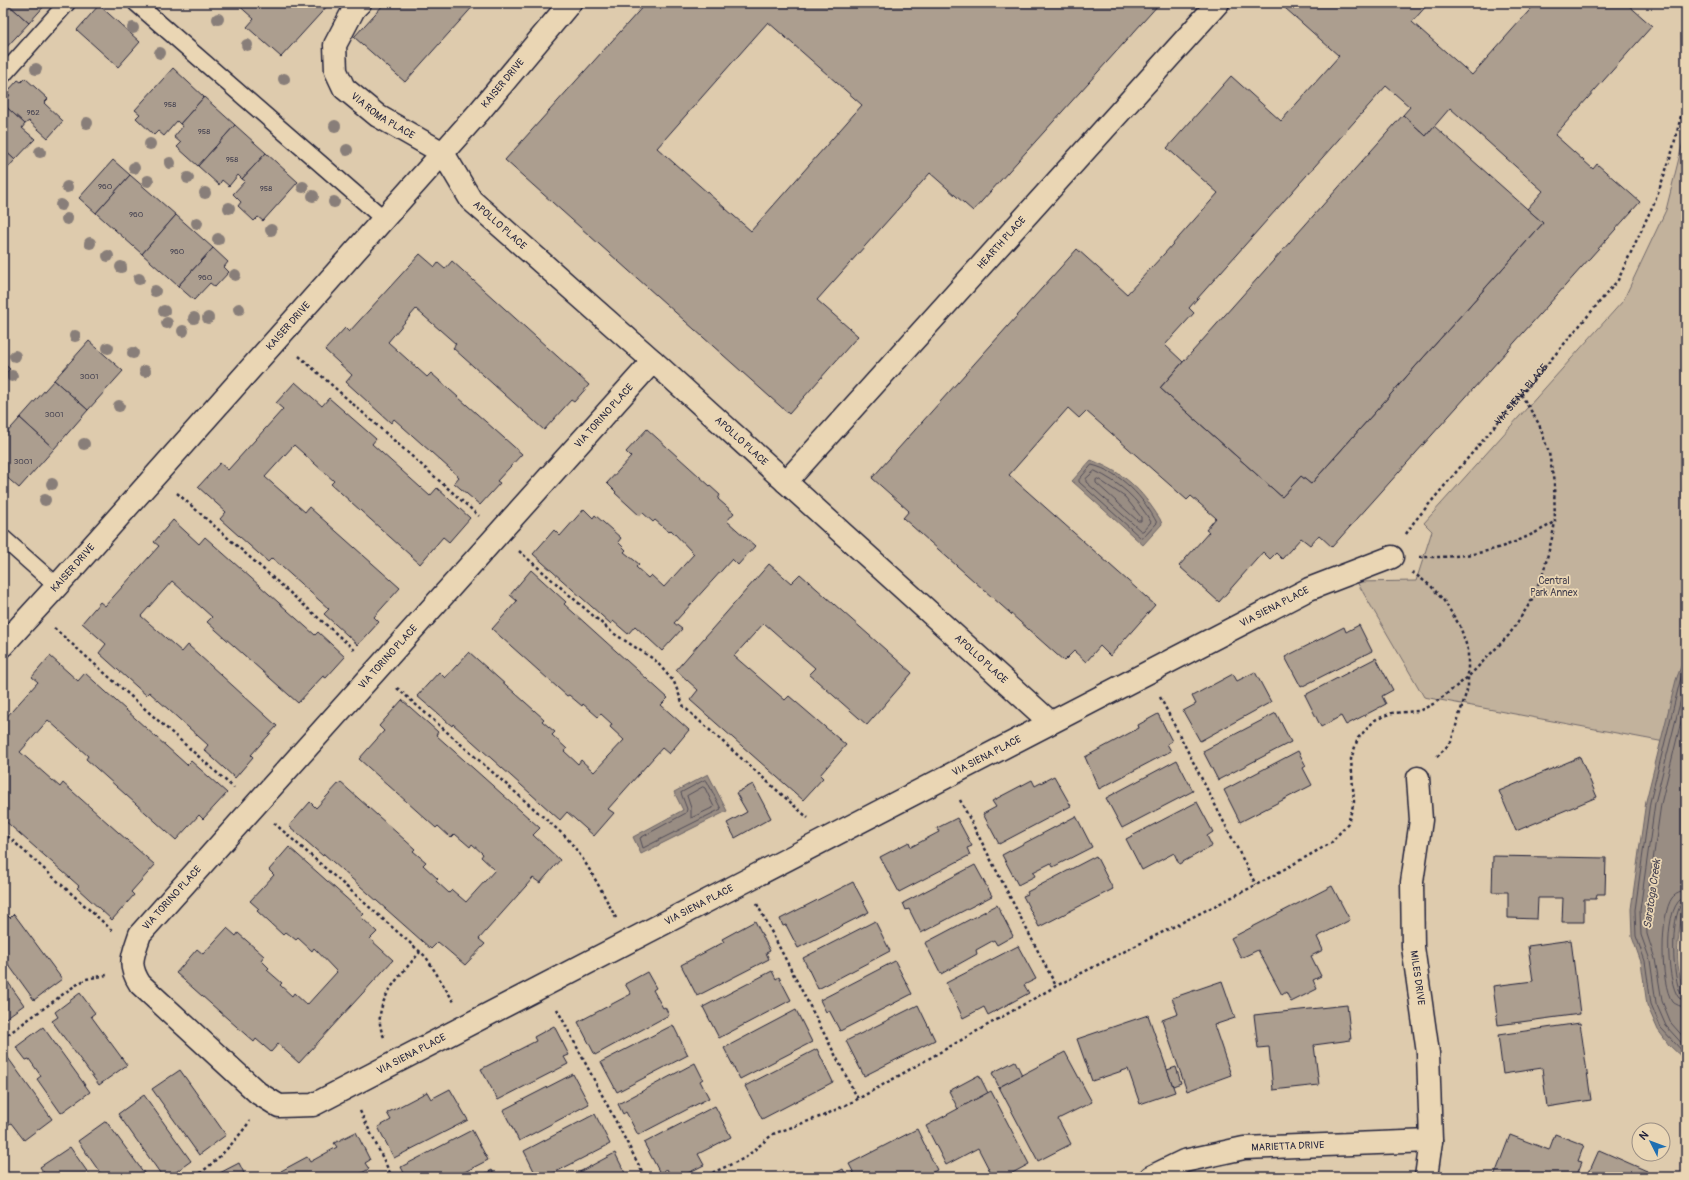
<svg xmlns="http://www.w3.org/2000/svg" width="1689" height="1180" font-family="Pangolin,sans-serif">
	<style>
		.green { fill: #c2b29c; stroke: #726a6c }
		.water { fill: #998d83; stroke: #696266 }
		.lines { fill: none; stroke-linecap: round; stroke-linejoin: round }
		.shore { stroke: #524d58; stroke-width: 1 }
		.building { fill: #ac9e8f; stroke: #22223b; fill-rule: evenodd }
		.service-casing { stroke: #22223b; stroke-width: 19 }
		.minor-casing { stroke: #22223b; stroke-width: 25 }
		.path { stroke: #22223b; stroke-width: 2.5; stroke-dasharray: 3 3; stroke-linecap: butt }
		.service { stroke: #ead6b4; stroke-width: 16 }
		.minor { stroke: #ead6b4; stroke-width: 22 }
		.tree { fill: #887e79 }
		.labels { text-anchor: middle; dominant-baseline: central; stroke-width: 3.5; stroke-linejoin: round; paint-order: stroke }
		.number-label { font-size: 8px; fill: #444150 }
		.street-label { font-size: 10px; fill: #22223b; stroke: #ead6b4 }
		.park-label { font-size: 10px; fill: #423f4e; stroke: #ead6b4 }
		.water-label { font-size: 11px; font-style: italic; fill: #464251; stroke: #ead6b4 }
	</style>
	<rect width="100%" height="100%" fill="#decbad"/>
	<filter id="ink" filterUnits="userSpaceOnUse"><feTurbulence type="fractalNoise" baseFrequency=".025" numOctaves="2"/><feDisplacementMap in="SourceGraphic" scale="8" xChannelSelector="R" yChannelSelector="G"/><feConvolveMatrix kernelMatrix="1 2 1 2 8 2 1 2 1" color-interpolation-filters="sRGB"/></filter>
	<g filter="url(#ink)">
		<path class="green" d="M1686,130V746L1424,697L1357,582L1416,581L1432,531L1424,523L1623,301L1666,210Z"/>
		<g class="water">
			<path d="M1091,460C1126,474 1140,488 1160,519L1162,524L1143,545L1072,481Z"/>
			<path d="M1686,653V899C1678,931 1672,964 1686,995V1061L1669,1045L1658,1030L1647,1005L1641,962L1632,937L1631,909L1646,801L1676,680Z"/>
			<path d="M708,774L727,811L641,854L633,837L683,810L674,792Z"/>
		</g>
		<g class="lines">
			<g class="shore">
				<path d="M1092,465C1121,472 1144,498 1157,523L1143,538H1141L1079,482V480Z"/>
				<path d="M1095,471C1120,483 1137,498 1151,522L1143,531H1141L1086,482V479Z"/>
				<path d="M1098,479L1125,497L1141,517V521H1138L1096,483V480Z"/>
				<path d="M1686,664L1680,681L1650,802L1635,910L1636,936L1645,961L1651,1004L1661,1028L1686,1055"/>
				<path d="M1686,679L1655,803L1640,910L1641,935L1650,960L1656,1003L1666,1026L1686,1048"/>
				<path d="M1686,701L1661,804L1646,910L1647,934L1655,959L1662,1001L1671,1023L1686,1040"/>
				<path d="M705,780L707,781L721,809L643,848L640,838L686,813L687,809L681,793Z"/>
				<path d="M703,787L705,788L714,807L691,818V808L687,796Z"/>
				<path d="M1686,891C1681,892 1676,893 1672,898C1660,914 1660,984 1672,1001C1676,1005 1681,1007 1686,1007"/>
				<path d="M1686,897C1662,899 1666,984 1679,998L1686,1001"/>
				<path d="M1686,902L1682,903C1670,919 1672,977 1681,994L1686,996"/>
			</g>
		</g>
		<g class="building">
			<path d="M3,3H7L29,23L3,51Z"/>
			<path d="M7,3H47L29,23Z"/>
			<path d="M236,3H330L281,57L247,27L254,19Z"/>
			<path d="M385,3H476L405,82L354,37Z"/>
			<path d="M646,3H1160L973,211L930,173L817,300L858,336L789,414L505,160ZM768,22L862,105L751,231L657,148Z"/>
			<path d="M1290,3H1429L1412,22L1472,75L1536,3H1626L1652,26L1555,135L1593,169L1597,164L1640,202L1332,547L1319,535L1310,545L1301,538L1282,559L1276,553L1270,559L1263,552L1219,602L1179,566L1209,532L1206,530L1216,518L1191,496L1187,500L1086,411L1079,418L1068,408L1009,475L1155,605L1110,656L1100,646L1086,662L1074,651L1064,661L903,518L909,511L872,478L1077,249L1127,294L1164,254L1218,193L1167,148L1231,76L1281,121L1339,56L1285,8ZM1386,86L1410,107L1403,115L1426,136L1450,108L1543,191L1527,209L1543,223L1311,484L1301,476L1282,497L1160,388L1183,362L1165,345L1194,313L1189,308Z"/>
			<path d="M99,5L140,42L118,67L77,30Z"/>
			<path d="M173,68L204,97L180,124L177,121L164,136L158,131L154,135L136,118L140,114L135,110Z"/>
			<path d="M25,78L48,99L44,103L63,121L48,138L29,121L25,124L3,104L10,95L7,92L18,80L21,82Z"/>
			<path d="M204,97L235,125L198,166L177,147L181,143L174,137L183,126L180,124Z"/>
			<path d="M3,104L25,124L22,128L35,139L15,160L3,149Z"/>
			<path d="M1403,115L1426,136L1434,126L1543,223L1311,484L1301,476L1282,497L1160,388Z"/>
			<path d="M235,125L266,153L242,179L238,175L229,186L222,180L219,185L198,166Z"/>
			<path d="M3,149L15,160L3,173Z"/>
			<path d="M266,153L298,182L263,221L258,217L254,221L238,206L241,202L233,194L245,181L242,179Z"/>
			<path d="M113,160L130,175L96,213L79,198Z"/>
			<path d="M130,175L176,215L142,254L96,213Z"/>
			<path d="M176,215L213,248L178,286L142,254Z"/>
			<path d="M213,248L228,262L224,267L229,272L215,287L210,283L194,300L178,286Z"/>
			<path d="M420,254L435,267L438,263L445,269L452,261L589,385L574,402L571,400L544,430L453,348L456,344L416,309L388,342L427,377L431,373L522,454L497,481L500,483L480,505L454,483L459,477L394,419L391,423L346,382L352,375L325,350L345,328L349,332Z"/>
			<path d="M89,341L123,371L88,410L54,380Z"/>
			<path d="M3,363L10,369L3,377Z"/>
			<path d="M54,380L88,410L54,449L20,418Z"/>
			<path d="M295,382L322,406L329,398L376,439L372,444L430,496L437,488L470,518L449,542L443,537L420,564L331,484L334,481L294,445L265,477L305,512L309,507L400,588L374,617L379,622L358,645L324,614L329,609L272,558L268,562L220,519L226,512L198,487L220,463L228,470L283,409L276,403Z"/>
			<path d="M20,418L54,449L19,488L3,474V437Z"/>
			<path d="M647,429L720,495L718,499L734,513L727,521L755,546L738,565L732,559L674,623L682,629L662,651L635,626L628,634L613,621L611,624L533,554L554,530L560,536L584,509L593,518L595,515L621,538L618,542L626,550L624,552L639,564L636,567L648,578L651,575L664,587L694,554L671,530L669,532L655,520L653,522L643,513L640,516L615,493L616,492L607,483L631,457L626,452Z"/>
			<path d="M173,520L199,544L205,537L315,635L318,632L345,657L326,678L323,676L298,703L207,622L212,617L172,581L141,616L182,652L188,645L277,726L251,755L253,757L235,778L204,750L208,745L149,692L146,695L99,653L106,644L82,623L100,602L105,606L159,546L154,542Z"/>
			<path d="M769,564L791,583L800,574L912,673L867,725L809,674L815,668L764,623L734,656L785,700L789,696L846,745L820,775L823,778L803,800L690,700L698,690L676,670Z"/>
			<path d="M531,570L566,602L564,604L668,698L661,705L689,730L669,754L662,748L608,809L614,813L594,836L567,812L560,820L453,724L452,726L417,696L439,672L445,678L469,652L544,719L542,721L555,732L552,735L567,749L564,751L578,764L581,760L594,772L624,740L610,727L612,724L601,714L598,717L583,704L582,706L569,695L567,696L492,629L517,601L510,595Z"/>
			<path d="M1359,625L1372,651L1301,687L1285,657L1344,627L1346,632Z"/>
			<path d="M50,656L78,681L85,673L187,765L191,761L227,793L203,819L199,815L176,840L86,759L88,756L48,720L20,752L60,787L63,783L155,865L131,892L134,895L112,920L77,888L79,886L3,819V721L38,682L32,677Z"/>
			<path d="M1376,658L1393,690L1382,696L1386,704L1346,725L1341,716L1321,727L1305,695Z"/>
			<path d="M1255,672L1271,702L1200,741L1183,711L1196,704L1192,696L1233,674L1237,681Z"/>
			<path d="M402,700L438,732L436,735L540,828L533,835L560,860L540,883L533,878L479,939L485,944L465,965L438,942L431,949L324,854L323,856L289,826L310,802L316,808L340,782L415,849L413,851L426,862L423,865L438,879L436,881L449,893L452,890L466,902L495,870L481,857L483,854L472,844L470,847L455,834L451,838L438,826L436,828L359,759L384,731L379,726Z"/>
			<path d="M1276,713L1291,742L1218,780L1203,751Z"/>
			<path d="M1158,714L1172,741L1167,744L1171,751L1099,789L1085,757L1139,728L1138,725Z"/>
			<path d="M1298,751L1306,766L1303,768L1312,785L1240,822L1224,790Z"/>
			<path d="M1580,757L1597,797L1516,831L1499,791Z"/>
			<path d="M1177,760L1193,791L1122,828L1106,798Z"/>
			<path d="M1054,776L1071,806L999,844L983,814L996,807L992,801L1032,780L1035,786Z"/>
			<path d="M753,784L771,818L735,838L727,823L747,812L736,793Z"/>
			<path d="M1197,802L1213,832L1207,836L1212,846L1179,864L1174,853L1142,870L1126,839Z"/>
			<path d="M1076,816L1092,847L1053,867L1051,863L1033,872L1035,876L1018,885L1002,855Z"/>
			<path d="M957,818L972,846L967,848L970,855L899,892L880,857L909,842L911,847L939,832L937,828Z"/>
			<path d="M289,847L364,914L361,917L377,932L370,939L393,960L299,1063L278,1044L271,1052L256,1039L254,1042L176,973L197,949L203,954L227,928L236,936L238,933L264,956L261,960L269,968L267,970L282,983L280,985L292,996L294,993L307,1005L337,972L314,948L312,951L298,938L296,940L286,932L283,935L257,911L259,909L250,901L274,875L269,870Z"/>
			<path d="M1096,856L1113,889L1039,927L1023,896L1028,894L1027,892Z"/>
			<path d="M1493,856L1606,858L1605,894H1597L1596,899H1584V922H1562L1563,898H1538L1537,919L1508,918V892H1492Z"/>
			<path d="M975,865L992,896L921,933L909,909L906,910L903,903Z"/>
			<path d="M853,882L869,912L798,948L786,925L783,926L780,919Z"/>
			<path d="M1332,886L1350,920L1317,937L1323,950L1311,956L1321,976L1313,980L1317,989L1291,1002L1286,992L1282,995L1258,950L1241,958L1231,938Z"/>
			<path d="M997,905L1013,936L997,945L994,940L976,950L977,954L941,974L925,943Z"/>
			<path d="M14,914L62,979L34,1000L3,957V919L8,916L10,918Z"/>
			<path d="M755,921L770,951L766,953L769,959L697,996L681,965L724,942L722,939Z"/>
			<path d="M875,921L890,951L818,989L803,958Z"/>
			<path d="M1571,940L1580,1014L1498,1025L1493,986L1533,981L1528,946Z"/>
			<path d="M1018,946L1036,979L1024,985L1029,993L988,1015L984,1007L963,1018L946,983Z"/>
			<path d="M895,961L912,994L840,1031L829,1010L826,1012L820,1000Z"/>
			<path d="M772,971L776,979L779,977L791,1000L719,1038L703,1007Z"/>
			<path d="M647,972L656,988L653,990L663,1008L665,1007L669,1015L595,1055L578,1022L631,994L625,984Z"/>
			<path d="M3,975L24,1005L3,1020Z"/>
			<path d="M1222,981L1235,1018L1214,1025L1231,1075L1187,1091L1162,1020L1178,1014L1172,998Z"/>
			<path d="M80,993L95,1013L91,1016L127,1065L99,1085L52,1021L58,1017L55,1012Z"/>
			<path d="M918,1005L935,1040L864,1076L846,1041Z"/>
			<path d="M1347,1005L1351,1040L1314,1045L1319,1085L1273,1090L1269,1047L1258,1048L1254,1015Z"/>
			<path d="M796,1010L812,1042L740,1079L724,1048Z"/>
			<path d="M1148,1015L1175,1092L1140,1104L1128,1069L1092,1081L1077,1039Z"/>
			<path d="M1580,1023L1591,1100L1547,1107L1542,1068L1503,1074L1498,1035Z"/>
			<path d="M673,1025L688,1055L617,1092L601,1062Z"/>
			<path d="M554,1026L569,1055L564,1057L568,1064L498,1100L481,1069L536,1041L534,1037Z"/>
			<path d="M43,1027L90,1092L61,1113L37,1079L41,1076L29,1059L26,1060L16,1047Z"/>
			<path d="M817,1049L833,1082L762,1119L745,1086Z"/>
			<path d="M1065,1052L1092,1102L1058,1119L1071,1144L1038,1161L999,1087Z"/>
			<path d="M6,1055L52,1119L24,1140L11,1123L6,1126L3,1121V1057Z"/>
			<path d="M1015,1061L1022,1075L999,1087L992,1073Z"/>
			<path d="M695,1063L703,1079L700,1081L709,1098L638,1135L626,1112L623,1114L618,1104Z"/>
			<path d="M1176,1067L1181,1083L1173,1086L1167,1070Z"/>
			<path d="M180,1070L226,1135L199,1155L152,1089Z"/>
			<path d="M573,1074L589,1104L519,1141L503,1110Z"/>
			<path d="M979,1075L988,1093L958,1109L949,1091Z"/>
			<path d="M450,1089L468,1120L394,1158L378,1127L391,1120L387,1113L427,1092L431,1099Z"/>
			<path d="M991,1091L1029,1164L1005,1177H993L978,1148L946,1165L926,1126Z"/>
			<path d="M144,1095L191,1161L169,1177H163L118,1114Z"/>
			<path d="M715,1106L731,1137L698,1154L704,1165L680,1177H671L667,1169L660,1173L644,1143Z"/>
			<path d="M595,1114L610,1144L546,1177H537L524,1151Z"/>
			<path d="M106,1121L147,1177H103L78,1141Z"/>
			<path d="M917,1129L937,1170L923,1177H856L849,1164Z"/>
			<path d="M472,1130L488,1160L455,1177H406L401,1167Z"/>
			<path d="M356,1132L370,1160L365,1163L369,1169L354,1177H284L281,1171L307,1157L310,1162L337,1147L334,1143Z"/>
			<path d="M1555,1134L1584,1145L1578,1161L1582,1162L1576,1177H1494L1510,1135L1549,1150Z"/>
			<path d="M70,1147L91,1177H47L40,1167Z"/>
			<path d="M1599,1150L1647,1171L1645,1177H1587Z"/>
			<path d="M615,1153L627,1177H570Z"/>
			<path d="M239,1163L246,1177H212Z"/>
			<path d="M843,1169L847,1177H828Z"/>
			<path d="M492,1170L496,1177H479Z"/>
		</g>
		<g class="lines">
			<defs>
				<g id="service">
					<path d="M136,3L384,219"/>
					<path d="M3,75L67,3"/>
					<path d="M3,538L57,586"/>
				</g>
				<g id="minor">
					<path id="s2" d="M360,3L354,9L335,45L336,71L344,88L378,116L443,153"/>
					<path id="s3" d="M443,153L471,200L653,361L1050,722"/>
					<path id="s4" d="M653,361L140,934C133,956 127,964 140,984L258,1093L279,1106L313,1105L1309,589L1392,557"/>
					<path id="s5" d="M786,482L1218,3"/>
					<path id="s6" d="M3,645L57,586L479,112L570,3"/>
					<path id="s7" d="M1418,778L1421,820L1412,882L1413,947L1428,1053L1431,1141L1426,1177"/>
					<path id="s8" d="M1151,1177L1184,1161L1244,1148L1431,1141"/>
				</g>
			</defs>
			<use href="#service" class="service-casing"/>
			<use href="#minor" class="minor-casing"/>
			<g class="path">
				<path d="M299,356L479,516"/>
				<path d="M177,493L357,652"/>
				<path id="s1" d="M1406,534L1414,522L1618,280L1655,201L1671,156L1686,96"/>
				<path d="M519,551L613,633L655,660L674,682L684,707L808,818"/>
				<path d="M1419,557C1475,558 1506,550 1555,522"/>
				<path d="M1412,572L1431,586L1444,601L1460,626L1468,650V687L1451,742L1436,758"/>
				<path d="M54,628L234,788"/>
				<path d="M397,688L566,837C587,861 601,890 616,918"/>
				<path d="M1160,697L1256,885"/>
				<path d="M960,800L1056,986"/>
				<path d="M274,823L426,957L454,1002"/>
				<path d="M3,832L113,931"/>
				<path d="M757,904L858,1099"/>
				<path d="M557,1009L645,1177"/>
				<path d="M384,1037C368,1005 401,975 420,952"/>
				<path d="M3,1038L73,987L86,979L107,975"/>
				<path d="M360,1111L392,1177"/>
				<path d="M195,1177C216,1162 235,1142 250,1121"/>
				<path d="M708,1177L714,1172L745,1158L773,1134L825,1115L858,1099L1056,986L1256,885L1331,843L1348,823L1354,802L1351,759L1358,738L1375,720L1392,713L1419,711L1435,703L1468,677L1509,635L1532,600L1544,570L1552,538L1555,522L1554,483L1549,453L1539,424L1522,396"/>
			</g>
			<use href="#service" class="service"/>
			<use href="#minor" class="minor"/>
		</g>
		<g class="tree">
			<circle cx="218" cy="19" r="6"/>
			<circle cx="133" cy="28" r="6"/>
			<circle cx="247" cy="45" r="6"/>
			<circle cx="160" cy="53" r="6"/>
			<circle cx="36" cy="69" r="6"/>
			<circle cx="284" cy="79" r="6"/>
			<circle cx="87" cy="123" r="6"/>
			<circle cx="335" cy="126" r="6"/>
			<circle cx="150" cy="144" r="6"/>
			<circle cx="347" cy="150" r="6"/>
			<circle cx="40" cy="152" r="6"/>
			<circle cx="170" cy="163" r="6"/>
			<circle cx="134" cy="168" r="6"/>
			<circle cx="188" cy="178" r="6"/>
			<circle cx="148" cy="181" r="6"/>
			<circle cx="67" cy="187" r="6"/>
			<circle cx="303" cy="187" r="6"/>
			<circle cx="205" cy="193" r="6"/>
			<circle cx="313" cy="196" r="6"/>
			<circle cx="334" cy="202" r="6"/>
			<circle cx="61" cy="205" r="6"/>
			<circle cx="229" cy="208" r="6"/>
			<circle cx="67" cy="219" r="6"/>
			<circle cx="197" cy="223" r="6"/>
			<circle cx="271" cy="230" r="6"/>
			<circle cx="218" cy="239" r="6"/>
			<circle cx="90" cy="243" r="6"/>
			<circle cx="108" cy="256" r="6"/>
			<circle cx="121" cy="267" r="6"/>
			<circle cx="235" cy="275" r="6"/>
			<circle cx="139" cy="279" r="6"/>
			<circle cx="155" cy="291" r="6"/>
			<circle cx="239" cy="309" r="6"/>
			<circle cx="164" cy="311" r="6"/>
			<circle cx="194" cy="318" r="6"/>
			<circle cx="208" cy="318" r="6"/>
			<circle cx="167" cy="323" r="6"/>
			<circle cx="183" cy="331" r="6"/>
			<circle cx="75" cy="336" r="6"/>
			<circle cx="108" cy="348" r="6"/>
			<circle cx="133" cy="353" r="6"/>
			<circle cx="15" cy="356" r="6"/>
			<circle cx="145" cy="371" r="6"/>
			<circle cx="12" cy="376" r="6"/>
			<circle cx="119" cy="406" r="6"/>
			<circle cx="84" cy="444" r="6"/>
			<circle cx="52" cy="484" r="6"/>
			<circle cx="45" cy="500" r="6"/>
		</g>
	</g>
	<g class="labels">
		<g class="number-label">
			<text x="170" y="104">958</text>
			<text x="33" y="112">962</text>
			<text x="204" y="131">958</text>
			<text x="232" y="159">958</text>
			<text x="105" y="186">960</text>
			<text x="266" y="188">958</text>
			<text x="136" y="214">960</text>
			<text x="177" y="251">960</text>
			<text x="205" y="277">960</text>
			<text x="89" y="376">3001</text>
			<text x="54" y="414">3001</text>
			<text x="23" y="461">3001</text>
		</g>
		<g class="street-label">
			<text stroke="none"><textPath href="#s6" startOffset="752">KAISER DRIVE</textPath></text>
			<text stroke="none"><textPath href="#s2" startOffset="142">VIA ROMA PLACE</textPath></text>
			<text stroke="none"><textPath href="#s3" startOffset="93">APOLLO PLACE</textPath></text>
			<text stroke="none"><textPath href="#s5" startOffset="322">HEARTH PLACE</textPath></text>
			<text stroke="none"><textPath href="#s6" startOffset="428">KAISER DRIVE</textPath></text>
			<text stroke="none"><textPath href="#s1" startOffset="181">VIA SIENA PLACE</textPath></text>
			<text transform="translate(604 416) rotate(-48)">VIA TORINO PLACE</text>
			<text stroke="none"><textPath href="#s3" startOffset="417">APOLLO PLACE</textPath></text>
			<text stroke="none"><textPath href="#s6" startOffset="104">KAISER DRIVE</textPath></text>
			<text stroke="none"><textPath href="#s4" startOffset="2124">VIA SIENA PLACE</textPath></text>
			<text transform="translate(388 657) rotate(-48)">VIA TORINO PLACE</text>
			<text stroke="none"><textPath href="#s3" startOffset="741">APOLLO PLACE</textPath></text>
			<text stroke="none"><textPath href="#s4" startOffset="1800">VIA SIENA PLACE</textPath></text>
			<text transform="translate(172 898) rotate(-48)">VIA TORINO PLACE</text>
			<text stroke="none"><textPath href="#s4" startOffset="1476">VIA SIENA PLACE</textPath></text>
			<text stroke="none"><textPath href="#s7" startOffset="201">MILES DRIVE</textPath></text>
			<text stroke="none"><textPath href="#s4" startOffset="1152">VIA SIENA PLACE</textPath></text>
			<text stroke="none"><textPath href="#s8" startOffset="142">MARIETTA DRIVE</textPath></text>
		</g>
		<g class="park-label">
			<text x="1554" y="581">Central<tspan x="1554" dy="12">Park Annex</tspan></text>
		</g>
		<g class="water-label">
			<text transform="translate(1652 894) rotate(-82)">Saratoga Creek</text>
		</g>
	</g>
	<rect width="1689" height="1180" fill="none" stroke="#ead6b4" stroke-width="16"/>
	<rect x="8" y="8" width="1673" height="1164" fill="none" stroke="#22223b" stroke-width="1.5" filter="url(#ink)"/>
	<g transform="translate(1651 1142) rotate(312)"><circle r="19" fill="#ead6b4" stroke="#9a8e84"/>
	<path d="M0-3L7 15L0 10L-7 15Z" fill="#1f6fb2"/>
	<text y="-6" font-size="11" font-weight="bold" text-anchor="middle" fill="#22223b">N</text>
	</g>
</svg>
